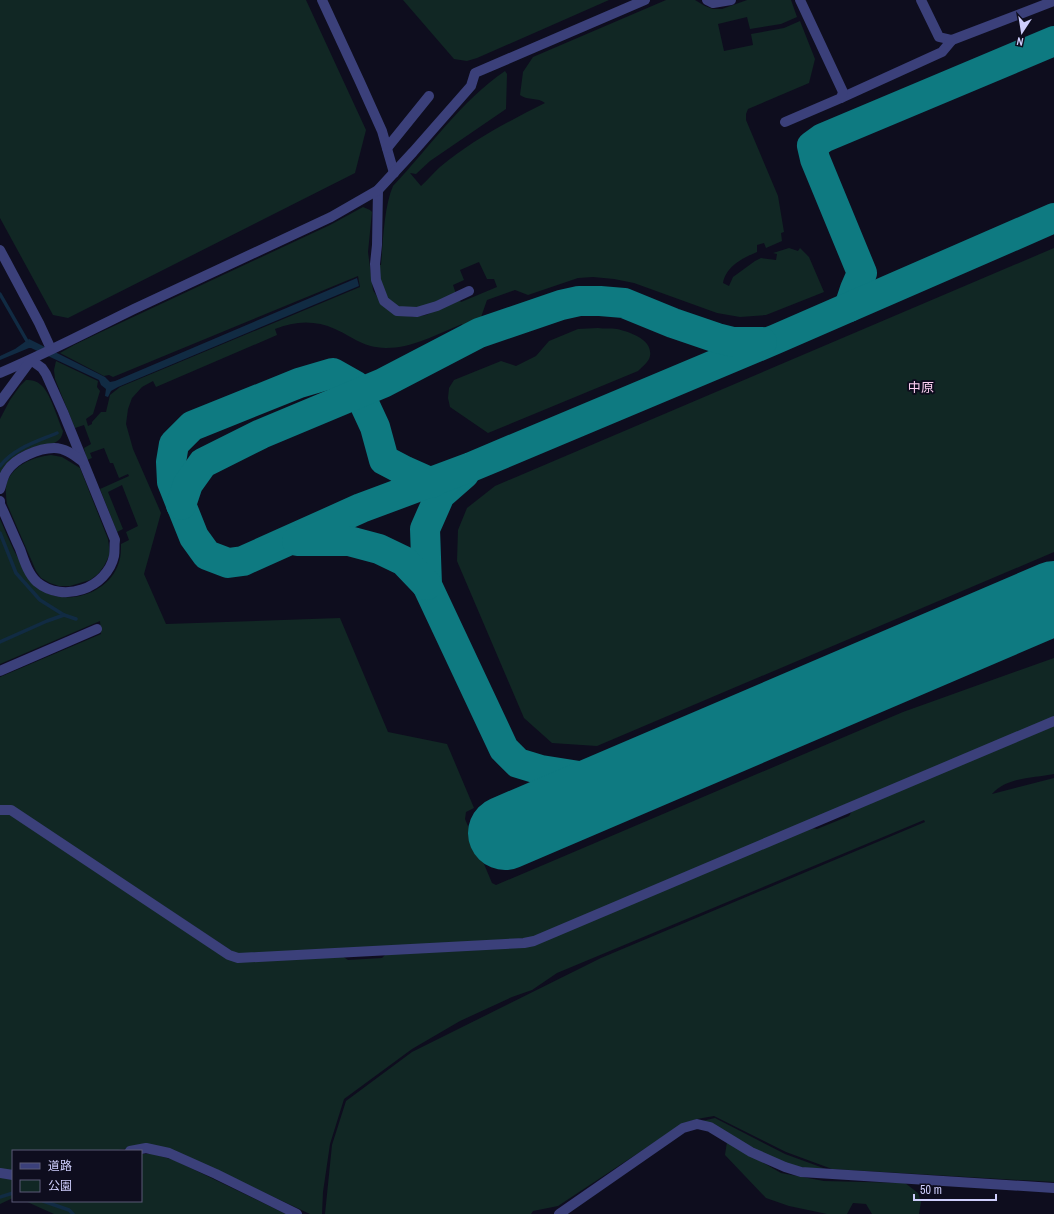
<svg xmlns="http://www.w3.org/2000/svg" width="1054" height="1214" font-family="'Archivo Narrow','Noto Sans JP',sans-serif">
	<style>
		.green { fill: #112724 }
		.water { fill: #112b43 }
		.lines { fill: none; stroke-linecap: round; stroke-linejoin: round }
		.stream { stroke: #112b43; stroke-width: 3.5 }
		.taxiway { stroke: #0e7a81; stroke-width: 30 }
		.runway { stroke: #0e7a81; stroke-width: 74 }
		.minor { stroke: #3b407a; stroke-width: 10 }
		.labels { text-anchor: middle; dominant-baseline: central; stroke-width: 4; stroke-linejoin: round; paint-order: stroke }
		.quarter-label { font-size: 13px; fill: #fccff1; stroke: #0e0d1e }
	</style>
	<rect width="100%" height="100%" fill="#0e0d1e"/>
	<g class="green">
		<path d="M0,0H306L366,130L355,173L68,318L53,315L0,218Z"/>
		<path d="M403,0H609L477,58L467,61L454,59Z"/>
		<path d="M666,0H695L705,6L713,9H722L747,0H791L797,17L781,24L750,29L747,17L718,24L724,51L753,45L751,34L784,28L800,21L815,59L809,83L748,109L746,114V120L778,196L784,232L781,233L782,241L766,248L764,243L757,245V252C743,258 726,266 723,283L729,286L733,277L755,261L761,258L776,260L777,254L773,253L789,248L798,251L800,248L809,257L824,292L766,315L740,317L717,313L634,283L614,279L593,277L578,278L528,295L515,290L487,300L479,323L464,329L462,324C437,334 413,348 386,348C362,347 355,338 335,329C315,320 295,321 275,329L277,335L156,387L153,381L142,387L132,398L128,409L126,424L133,449L161,513L144,574L166,624L340,618L388,732L447,744L474,808L466,812L465,819L492,883L496,885L903,712L1054,658V719L531,938L238,955L11,806L0,805V677L101,634L100,621L0,664V519C6,532 11,546 18,558C22,565 27,571 32,578C35,582 37,587 41,590C68,607 110,593 119,562C121,556 121,550 121,544L129,540L126,532L138,526L122,485L108,492L123,529L117,532L100,489L129,476L128,474L119,478L113,463H110L104,448L90,453L92,458L87,460L84,448L91,444L84,425L75,428L55,379L54,370L56,361L98,381L97,387L100,391L93,414L86,419L88,426L92,424V422L101,412H106L110,395L120,387L360,287L358,276L113,377L109,375L104,376L60,353L74,345L101,332L330,225L363,207L370,210L372,212L368,252L373,290L379,300L396,314L413,317L426,315L459,300L461,302L497,287L494,279H487L479,262L460,270L464,280L453,285L456,294L417,311L397,308L383,294L378,265H381C383,241 384,207 393,186C429,148 461,101 505,71L507,74L506,109L430,161L416,174L410,173L421,186C428,180 433,173 440,167C471,141 509,121 545,103C538,97 528,101 520,95L523,72L533,57Z"/>
		<path d="M1054,248V552L597,746L552,743L524,718L457,561L458,530L467,508L495,486Z"/>
		<path d="M598,328C604,329 611,328 617,329C629,332 653,339 650,356C649,362 642,367 638,371L488,433L450,407L448,398L449,388L454,380L501,361L516,366L536,356L549,341L578,329Z"/>
		<path d="M26,380C32,380 37,381 41,385C50,392 58,420 63,431C61,445 49,444 39,446C34,447 28,449 24,451C13,456 5,465 0,475V419L10,400L20,386Z"/>
		<path d="M51,455L62,457L80,468L108,539L110,554L104,566L98,574L90,580L70,586H59L50,583L41,578L36,571L7,504C6,498 5,489 7,482C14,464 34,457 51,455Z"/>
		<path d="M1054,725V774C1034,778 1007,777 992,794L1054,778V1182L832,1169L786,1152L714,1116L697,1119L682,1124L558,1206L533,1211L531,1214H325L332,1145L346,1101L412,1052L601,958L925,822L924,820L557,973L532,990L512,997L460,1021L412,1049L344,1099L330,1144L323,1192L322,1214H310L214,1169L142,1146L112,1151H13V1171L0,1169V813L8,812L230,959L342,956L348,960L382,958L386,954L525,946L812,828L817,829L849,816L852,811Z"/>
		<path d="M715,1118L785,1154L826,1169L805,1168L788,1165L754,1150L702,1121Z"/>
		<path d="M727,1142L781,1173L824,1181L905,1183L918,1193L921,1202L919,1214H872L866,1204L853,1203L847,1214H827L789,1206L766,1198L725,1155Z"/>
		<path d="M141,1154H153L174,1160L286,1214H54L25,1201H141Z"/>
		<path d="M0,1177L13,1179V1198L0,1204Z"/>
	</g>
	<path class="water" d="M357,278L359,286L118,387L111,391L108,397L105,396L106,389L101,385L99,380L31,348H29L0,360V356L15,349L29,339L105,377L110,382L115,381Z"/>
	<g class="lines">
		<g class="stream">
			<path d="M0,294L27,341"/>
			<path d="M0,466C14,448 36,442 57,433"/>
			<path d="M0,533L16,573L40,600L64,615"/>
			<path d="M0,642L47,621L64,615L76,619"/>
			<path d="M0,1197L13,1193"/>
			<path d="M43,1201L69,1210L73,1214"/>
		</g>
		<g class="taxiway">
			<path d="M849,307L855,289L862,273L815,159L812,146L823,138L1054,41"/>
			<path d="M464,474L440,495L425,529L427,585L504,749L518,763L541,770L604,780L627,781"/>
			<path d="M432,483L405,471L384,460L375,427L356,386L333,373L299,383L192,426L174,444L171,462L172,482L194,537L207,555L228,563L243,561L361,508L471,467L776,339L1054,218"/>
			<path d="M181,505L188,484L203,463L261,434L383,383L479,333L561,305L579,301H600L624,303L673,323L717,338L733,342H762"/>
			<path d="M297,541H349L379,549L404,561L427,585"/>
		</g>
		<path class="runway" d="M505,833L1054,598"/>
		<g class="minor">
			<path d="M322,0L360,82L382,131L394,173"/>
			<path d="M707,0L713,3L731,0"/>
			<path d="M921,0L939,37L952,40L1054,1"/>
			<path d="M841,98L942,52L952,40"/>
			<path d="M785,122L841,98L843,92L800,0"/>
			<path d="M387,148L429,96"/>
			<path d="M378,190L377,245L375,264L376,280L384,301L397,311L417,312L437,306L469,291"/>
			<path d="M0,250L39,323L51,349"/>
			<path d="M0,373C45,354 89,331 134,309C199,278 266,248 331,217L378,190L413,152L471,86L475,73L645,0"/>
			<path d="M0,402L31,360L42,368L46,374L63,412L115,540C114,545 115,551 114,556C107,588 63,604 37,582C28,574 24,560 20,549C13,534 7,519 0,504V501"/>
			<path d="M0,489C2,483 3,476 7,471C15,458 39,448 54,448C65,448 74,455 82,461"/>
			<path d="M0,671L97,629"/>
			<path d="M0,810H11L229,955L238,958L524,943L534,941L1054,721"/>
			<path d="M130,1151L146,1148L169,1153L216,1174L297,1214"/>
			<path d="M0,1173L13,1175"/>
			<path d="M559,1214L683,1128L697,1124L710,1127L751,1152L785,1167L801,1172L1054,1188"/>
		</g>
	</g>
	<g class="labels">
		<g class="quarter-label">
			<text x="921" y="387">中原</text>
		</g>
	</g>
	<rect x="12" y="1150" width="130" height="52" fill="#0e0d1e" stroke="#5b5a77"/>
	<rect x="20" y="1163" width="20" height="6" fill="#3b407a" stroke="#5b5a77"/>
	<text x="48" y="1170" font-size="12" fill="#cecefc">道路</text>
	<rect x="20" y="1180" width="20" height="12" fill="#112724" stroke="#5b5a77"/>
	<text x="48" y="1190" font-size="12" fill="#cecefc">公園</text>
	<g transform="translate(1022 32) rotate(192)" stroke="#0e0d1e" stroke-width="3" paint-order="stroke">
	<path d="M0-3L7 15L0 10L-7 15Z" fill="#cecefc"/>
	<text y="-6" font-size="11" font-weight="bold" text-anchor="middle" fill="#cecefc">N</text>
	</g>
	<path d="M914 1194v6h82v-6" fill="none" stroke="#cecefc" stroke-width="2"/>
	<text x="920" y="1194" font-size="12" fill="#cecefc" stroke="#0e0d1e" stroke-width="3" paint-order="stroke">50 m</text>
</svg>
